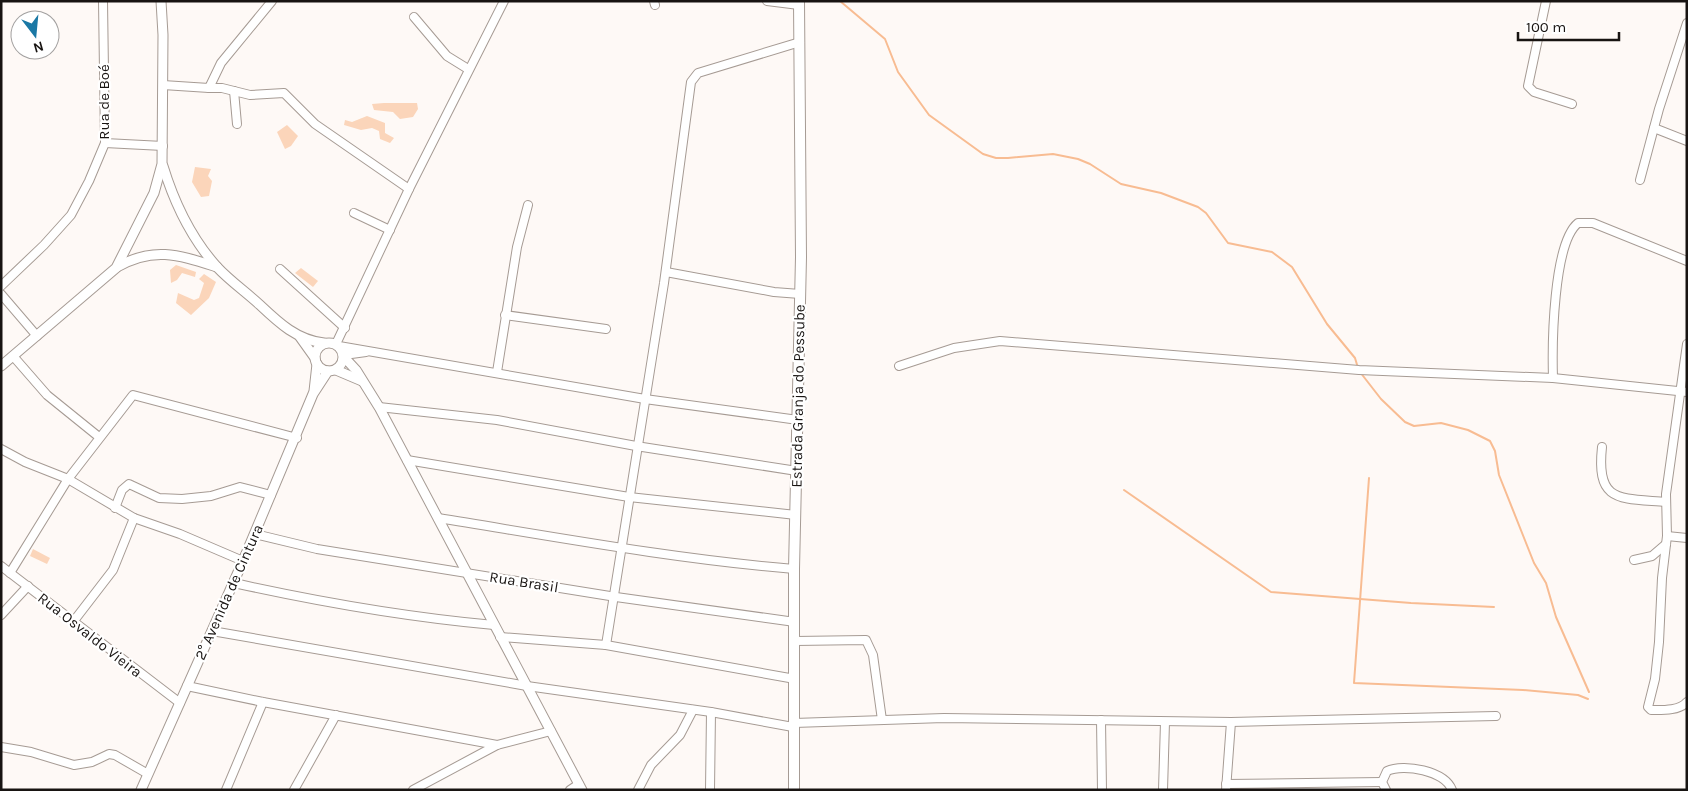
<svg xmlns="http://www.w3.org/2000/svg" width="1688" height="791" font-family="Karla,sans-serif">
	<style>
		.green { fill: #fbd5ba }
		.lines { fill: none; stroke-linecap: round; stroke-linejoin: round }
		.stream { stroke: #f8bc92; stroke-width: 2 }
		.minor-casing { stroke: #a69b94; stroke-width: 10 }
		.tertiary-casing { stroke: #a69b94; stroke-width: 11 }
		.secondary-casing { stroke: #a69b94; stroke-width: 12 }
		.minor { stroke: #fff; stroke-width: 8 }
		.tertiary { stroke: #fff; stroke-width: 9 }
		.secondary { stroke: #fff; stroke-width: 10 }
		.labels { text-anchor: middle; dominant-baseline: central; stroke-width: 4.5; stroke-linejoin: round; paint-order: stroke }
		.street-label { font-size: 15px; fill: #181412; stroke: #fff }
	</style>
	<rect width="100%" height="100%" fill="#fef9f6"/>
	<g class="green">
		<path d="M384,103H417L418,109L413,117L400,119L393,112L374,110L372,104Z"/>
		<path d="M367,116L385,123V133L394,138L390,143L380,139L379,131L372,128L361,130L344,125L345,120L352,122Z"/>
		<path d="M287,125L298,136L291,146L285,149L277,132Z"/>
		<path d="M195,167L211,169L208,176L212,181L209,196L201,197L192,182Z"/>
		<path d="M176,265L196,272L195,277L182,273L177,280L171,283L170,270Z"/>
		<path d="M301,268L318,281L313,287L295,273Z"/>
		<path d="M204,274L216,282L209,298L191,315L176,303L178,293L194,300L199,298L204,283L199,279Z"/>
		<path d="M33,549L50,558L47,564L30,556Z"/>
	</g>
	<g class="lines">
		<g class="stream">
			<path d="M840,1L885,39L898,72L929,115L983,154L996,158H1008L1053,154L1078,159L1090,164L1121,184L1161,193L1198,207L1206,213L1228,243L1272,252L1292,267L1327,324L1355,358L1358,368"/>
			<path d="M1360,372L1381,399L1405,422L1414,426L1441,423L1468,430L1490,441L1495,451L1499,475L1534,563L1546,583L1556,617L1589,692"/>
			<path d="M1369,478L1354,683L1523,690L1578,695L1588,699"/>
			<path d="M1124,490L1271,592L1411,603L1494,607"/>
		</g>
		<defs>
			<g id="minor">
				<path d="M654,1L655,5"/>
				<path d="M767,1L799,5"/>
				<path d="M1546,1L1528,86L1534,92L1572,104"/>
				<path d="M414,17L447,56L468,69"/>
				<path d="M163,85L209,88L221,63L272,1"/>
				<path d="M209,88H222L250,95L284,93L315,124L409,189"/>
				<path d="M234,91L237,124"/>
				<path d="M1654,128L1687,141"/>
				<path d="M105,143L163,146"/>
				<path d="M1640,180L1659,109L1687,23"/>
				<path d="M354,213L390,230"/>
				<path d="M280,269L345,328"/>
				<path d="M666,272L774,292L800,294"/>
				<path d="M1,286L44,245L71,215L89,181L105,143L103,1"/>
				<path d="M1,294L37,336"/>
				<path d="M505,315L606,329"/>
				<path d="M336,344L409,189L504,1"/>
				<path d="M1687,344L1666,494L1667,536L1662,578L1659,642L1655,679L1648,707L1651,710C1662,710 1679,711 1687,702"/>
				<path d="M339,346L645,399L798,420"/>
				<path d="M344,355L366,352"/>
				<path d="M13,356L47,395L99,437"/>
				<path d="M899,366L954,348L1000,341L1359,370L1553,378L1687,392"/>
				<path d="M497,372L517,247L528,205"/>
				<path d="M1553,378C1552,345 1553,243 1578,223H1593L1687,261"/>
				<path d="M379,407L497,420L636,446L797,471"/>
				<path d="M1602,447C1596,503 1619,498 1666,502"/>
				<path d="M1,449L25,462L68,479L134,518L180,534L243,561"/>
				<path d="M407,460L629,497L796,515"/>
				<path d="M115,508L122,490L129,484L159,498L182,499L211,496L240,487L271,495"/>
				<path d="M438,518C556,537 675,559 794,569"/>
				<path d="M255,534L317,549L616,597L795,622"/>
				<path d="M1667,536L1687,538"/>
				<path d="M1634,560L1652,556L1666,544"/>
				<path d="M1,566L180,703"/>
				<path d="M10,573L68,479L133,395L297,438"/>
				<path d="M234,583C320,602 406,617 494,625"/>
				<path d="M1,615L28,586"/>
				<path d="M73,622L113,570L134,518"/>
				<path d="M212,631L527,686L711,712L793,727"/>
				<path d="M500,637L606,645L795,679"/>
				<path d="M795,641L866,640L873,655L882,720"/>
				<path d="M606,645L664,283L691,82L698,73L800,42"/>
				<path d="M187,686L263,702L497,745"/>
				<path d="M1101,720L1102,790"/>
				<path d="M794,723L944,718L1231,722L1496,716"/>
				<path d="M1,747L31,752L74,765L92,762L109,754L115,755L148,774"/>
				<path d="M1226,784L1382,782"/>
				<path d="M226,790L263,702"/>
				<path d="M294,790L336,715"/>
				<path d="M413,790L497,745L551,731"/>
				<path d="M570,790L579,784"/>
				<path d="M638,790L651,765L680,735L693,710"/>
				<path d="M710,790L711,712"/>
				<path d="M1163,790L1165,722"/>
				<path d="M1226,790L1231,722"/>
				<path d="M1386,790L1382,782L1387,771C1404,763 1445,771 1452,790"/>
			</g>
			<g id="tertiary">
				<path d="M163,166C174,202 191,238 217,267C230,281 246,292 260,305C279,323 297,340 324,343"/>
				<path d="M117,267C154,246 179,255 217,267"/>
				<path d="M300,337L315,358"/>
				<circle cx="329" cy="357" r="14"/>
				<path d="M344,357L356,370L379,407L582,790"/>
				<path d="M1,366L116,268L154,193L162,164L163,35L161,1"/>
				<path d="M336,370L362,381"/>
				<path d="M314,391L317,364"/>
				<path d="M141,790L243,561L313,394L328,371"/>
			</g>
			<path id="secondary" d="M794,790V569L801,257L799,1"/>
		</defs>
		<use href="#minor" class="minor-casing"/>
		<use href="#tertiary" class="tertiary-casing"/>
		<use href="#secondary" class="secondary-casing"/>
		<use href="#minor" class="minor"/>
		<use href="#tertiary" class="tertiary"/>
		<use href="#secondary" class="secondary"/>
	</g>
	<g class="labels">
		<g class="street-label">
			<text transform="translate(104 102) rotate(-90)">Rua de Boé</text>
			<text transform="translate(798 396) rotate(-89)">Estrada Granja do Pessube</text>
			<text transform="translate(524 582) rotate(9)">Rua Brasil</text>
			<text transform="translate(229 592) rotate(-66)">2° Avenida de Cintura</text>
			<text transform="translate(90 635) rotate(38)">Rua Osvaldo Vieira</text>
		</g>
	</g>
	<rect width="1688" height="791" fill="none" stroke="#181412" stroke-width="5"/>
	<g transform="translate(35 35) rotate(164)"><circle r="24" fill="#ffffff" stroke="#a3a1a0"/>
	<path d="M0-4L9 19L0 12L-9 19Z" fill="#1a78a5"/>
	<text y="-8" font-size="14" font-weight="bold" text-anchor="middle" fill="#181412">N</text>
	</g>
	<path d="M1518 32v8h101v-8" fill="none" stroke="#181412" stroke-width="2.5"/>
	<text x="1526" y="32" font-size="15" fill="#181412" stroke="#ffffff" stroke-width="4" paint-order="stroke">100 m</text>
</svg>
